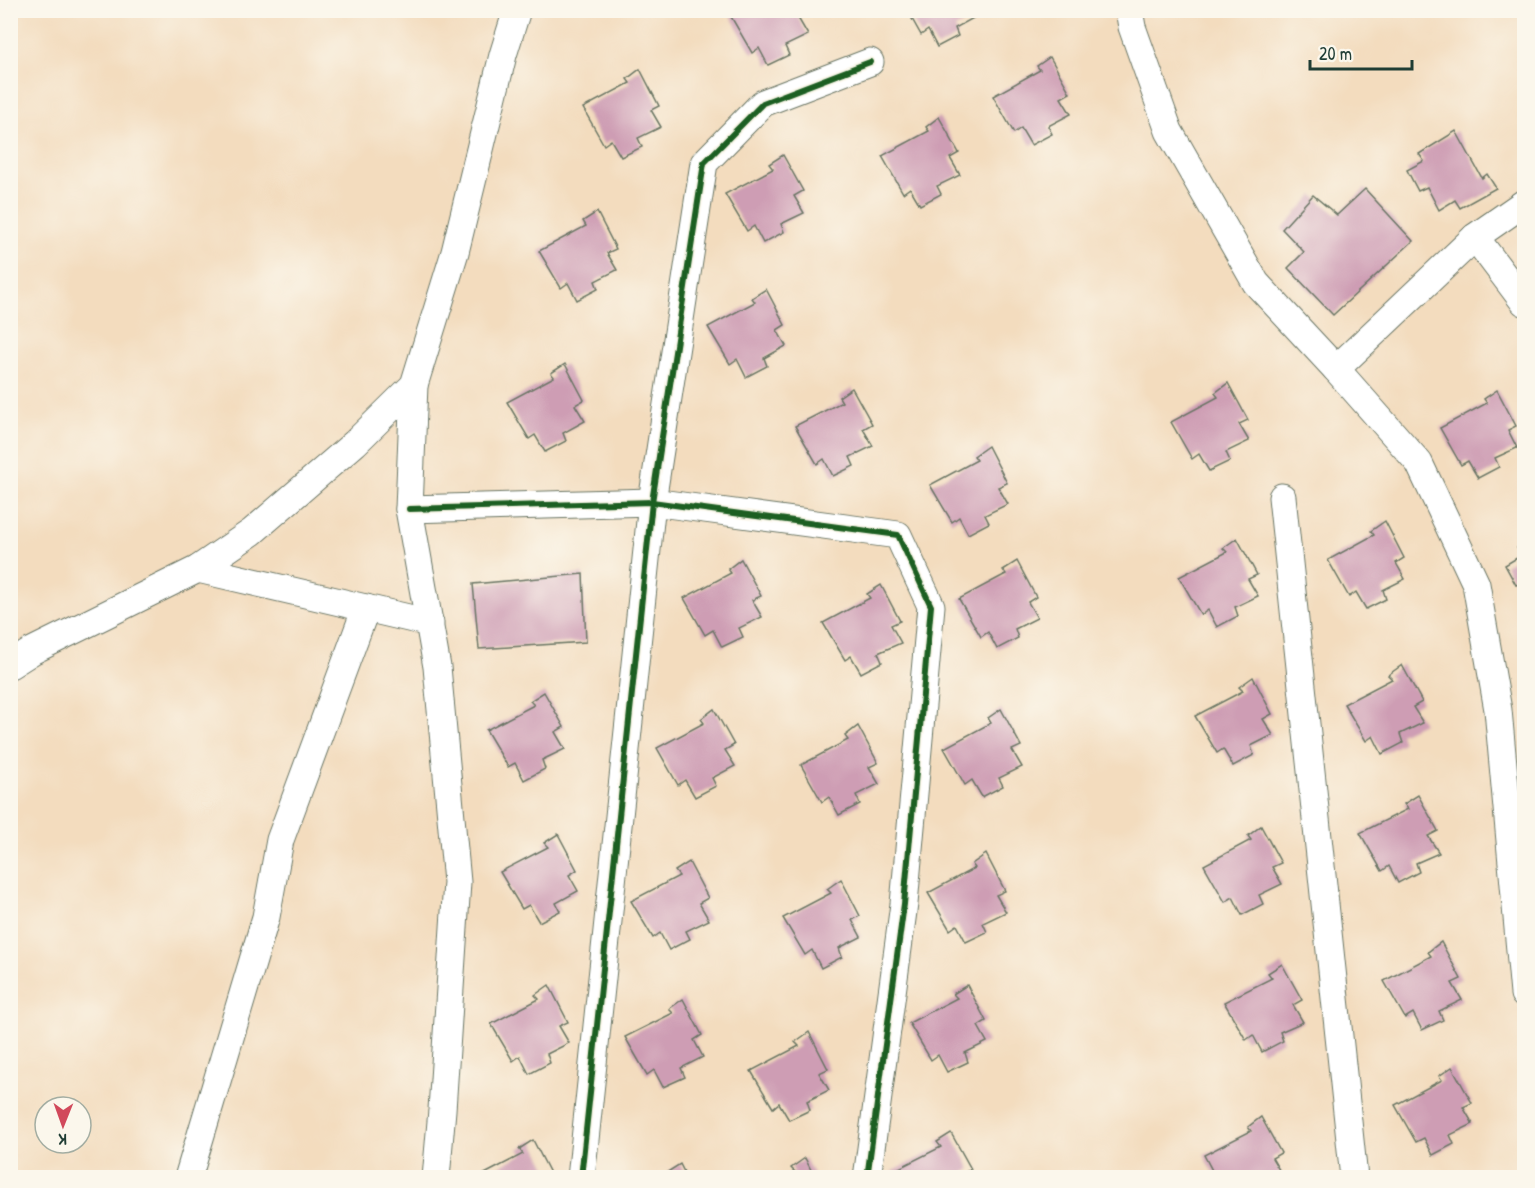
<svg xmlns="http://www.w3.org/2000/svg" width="1535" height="1188" font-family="'Patrick Hand',sans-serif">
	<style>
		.building { fill: #ce9db4 }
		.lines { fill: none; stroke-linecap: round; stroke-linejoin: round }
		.minor-casing { stroke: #697564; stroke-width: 29 }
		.minor { stroke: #fff; stroke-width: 27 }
		.cycleway-casing { stroke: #fbf7ec; stroke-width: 10 }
		.cycleway { stroke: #1b5e20; stroke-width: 6 }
	</style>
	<rect width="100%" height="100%" fill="#fbf7ec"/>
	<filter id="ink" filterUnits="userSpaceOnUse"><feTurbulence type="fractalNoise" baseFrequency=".0167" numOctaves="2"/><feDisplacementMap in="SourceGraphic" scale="12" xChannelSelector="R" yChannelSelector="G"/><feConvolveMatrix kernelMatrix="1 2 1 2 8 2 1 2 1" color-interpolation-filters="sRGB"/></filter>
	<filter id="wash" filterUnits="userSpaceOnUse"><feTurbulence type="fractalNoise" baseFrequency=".008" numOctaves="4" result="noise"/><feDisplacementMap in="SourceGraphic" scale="24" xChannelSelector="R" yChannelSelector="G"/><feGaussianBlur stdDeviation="1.35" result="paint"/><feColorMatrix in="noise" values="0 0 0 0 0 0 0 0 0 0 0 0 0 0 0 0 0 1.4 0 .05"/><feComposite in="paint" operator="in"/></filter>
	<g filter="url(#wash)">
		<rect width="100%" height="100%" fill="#f3dcbe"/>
		<g id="blocks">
			<g class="building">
				<path d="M740,10H805L807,13L798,18L808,35L785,46L789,55L768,65L759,48L752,53L730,15Z"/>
				<path d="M907,10H974L977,16L955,28L958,36L937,47L928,30L921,35Z"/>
				<path d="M1050,57L1070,93L1061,98L1071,114L1048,126L1052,134L1031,145L1021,128L1014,133L993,96L1040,70L1037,66Z"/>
				<path d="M640,69L659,106L651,110L661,127L638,138L642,147L621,157L611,140L604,145L583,108L630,83L627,79Z"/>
				<path d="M939,117L959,153L950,158L960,175L937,186L941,194L920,205L910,188L903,193L882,156L929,131L926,127Z"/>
				<path d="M1456,131L1482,178L1487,174L1496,188L1460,208L1455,200L1439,210L1427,187L1418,191L1407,170L1424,161L1419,154Z"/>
				<path d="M783,155L803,191L794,196L804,213L781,224L784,232L763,243L754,226L747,231L725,194L773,169L769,164Z"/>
				<path d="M1365,189L1413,241L1333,315L1288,268L1304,252L1282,229L1313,195L1337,215Z"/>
				<path d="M597,212L616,249L607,253L617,270L595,281L598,289L577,300L568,283L561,288L539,251L586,226L583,221Z"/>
				<path d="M766,289L785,325L777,330L786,346L764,358L767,366L746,377L737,359L730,364L708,327L755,302L752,298Z"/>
				<path d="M565,364L584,400L575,405L585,421L563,433L566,441L545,452L535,435L529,439L507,402L554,377L551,373Z"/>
				<path d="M1228,383L1248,420L1239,424L1249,441L1226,452L1230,461L1209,471L1199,454L1192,459L1171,422L1218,397L1215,393Z"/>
				<path d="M852,388L872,424L863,429L873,446L850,457L854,466L833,476L824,459L817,464L795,426L842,402L839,397Z"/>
				<path d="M1497,390L1516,426L1508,430L1517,448L1495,458L1499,467L1478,478L1468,461L1461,465L1440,428L1487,403L1484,399Z"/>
				<path d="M988,446L1007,483L998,487L1008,504L985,515L989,523L968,534L959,517L952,522L930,485L977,460L974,456Z"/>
				<path d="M1385,521L1404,558L1396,563L1405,579L1383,590L1386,599L1366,609L1356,592L1349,597L1328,560L1374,535L1371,531Z"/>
				<path d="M1237,538L1257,575L1248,579L1258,596L1235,607L1238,616L1217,627L1208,610L1201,615L1179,577L1227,552L1223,548Z"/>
				<path d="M1524,543V582L1516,585L1505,565L1522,555L1517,548Z"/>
				<path d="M741,559L761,596L752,600L762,617L739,628L743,637L722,647L713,630L705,635L684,598L731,573L728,569Z"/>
				<path d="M1017,561L1036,597L1028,602L1037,618L1015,629L1018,638L997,649L988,632L981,637L959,599L1006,574L1003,570Z"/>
				<path d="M583,574L586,642L479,649L473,584Z"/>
				<path d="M881,585L900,621L891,625L901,643L878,653L882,662L861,673L851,656L845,660L823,623L870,598L867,594Z"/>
				<path d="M1402,665L1422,702L1413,707L1423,723L1400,734L1403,743L1382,754L1373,736L1366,741L1344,704L1392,679L1388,675Z"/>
				<path d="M1253,677L1272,714L1263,719L1273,735L1251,746L1254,755L1233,766L1223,749L1217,753L1195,716L1243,691L1239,687Z"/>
				<path d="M544,692L564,727L555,732L565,749L542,760L545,769L524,780L515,763L508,767L486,730L534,705L530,701Z"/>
				<path d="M714,709L734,745L725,750L735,766L712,778L716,786L695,797L685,780L678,785L657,748L704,723L701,719Z"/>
				<path d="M1001,709L1021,746L1012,750L1022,767L999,778L1003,786L982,797L972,780L965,785L944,748L991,723L988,718Z"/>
				<path d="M858,726L878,763L869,767L879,784L856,795L860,804L839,815L829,797L822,802L801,765L848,740L845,736Z"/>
				<path d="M1418,795L1438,831L1428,836L1439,853L1416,863L1419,872L1398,883L1389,866L1382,871L1360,833L1408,809L1404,804Z"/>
				<path d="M1261,826L1281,863L1272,867L1282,884L1259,895L1263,904L1242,915L1233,897L1225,902L1204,865L1251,840L1248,836Z"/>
				<path d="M558,834L577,870L569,875L578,891L556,903L560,911L539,922L529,905L522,909L500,872L548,847L544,843Z"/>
				<path d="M986,854L1005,891L996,895L1006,912L983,923L987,932L966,942L957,925L950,930L928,893L975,868L972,864Z"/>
				<path d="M689,862L708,898L699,903L709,920L686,931L690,939L669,950L660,933L653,938L631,901L679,876L675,871Z"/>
				<path d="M841,879L860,916L852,920L861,937L839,948L842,957L821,968L812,950L805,955L783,918L831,893L827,889Z"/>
				<path d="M1441,942L1461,979L1452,983L1462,1000L1439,1011L1443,1020L1422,1030L1413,1013L1405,1018L1384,981L1431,956L1428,952Z"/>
				<path d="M1282,964L1302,1000L1293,1005L1303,1022L1280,1032L1283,1041L1262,1052L1253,1035L1246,1040L1224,1002L1272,978L1268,973Z"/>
				<path d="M549,985L568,1022L559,1026L569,1043L547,1054L550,1063L529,1074L520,1056L513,1061L491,1024L539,999L535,995Z"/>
				<path d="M967,985L986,1021L978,1026L987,1042L965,1053L968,1062L947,1072L938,1055L931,1060L909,1023L957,998L953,994Z"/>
				<path d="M683,999L702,1035L694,1040L703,1057L681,1068L685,1077L663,1087L654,1070L647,1075L625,1037L673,1013L669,1009Z"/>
				<path d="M809,1032L828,1069L819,1073L829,1090L807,1101L810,1110L789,1120L779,1103L773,1108L751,1071L799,1046L795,1042Z"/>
				<path d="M1452,1067L1472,1103L1463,1107L1473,1124L1450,1135L1454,1144L1433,1155L1424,1138L1416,1142L1395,1105L1442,1080L1439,1076Z"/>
				<path d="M1261,1117L1281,1153L1272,1158L1282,1175L1276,1178H1216L1204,1155L1251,1131L1248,1127Z"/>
				<path d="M951,1133L971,1169L962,1174L964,1178H897L893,1171L941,1147L937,1142Z"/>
				<path d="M533,1140L552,1177L477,1178L523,1154L519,1149Z"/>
				<path d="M805,1158L815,1178H783L795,1172L791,1168Z"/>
				<path d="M680,1164L687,1178H670L666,1173Z"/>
			</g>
		</g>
	</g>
	<g filter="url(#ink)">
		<use href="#blocks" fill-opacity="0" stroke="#697564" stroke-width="1.5"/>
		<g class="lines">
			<defs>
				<g id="minor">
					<path d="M1129,10L1132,27L1169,131L1256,283L1336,369L1419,463L1476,584L1498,710L1524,994"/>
					<path d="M1475,237L1524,302"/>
					<path d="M1336,369L1475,237L1524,203"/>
					<path d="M414,385L409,509L437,667L457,882L442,1110L436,1178"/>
					<path d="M1282,497L1354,1178"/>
					<path d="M409,509L652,502L898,535L931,606L904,904L867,1178"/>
					<path d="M198,569L430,623"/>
					<path d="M10,665L32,651L198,569L252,532L355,443L414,385L455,252L503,55L517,10"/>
					<path d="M188,1178L266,917L280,840L366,608"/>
					<path d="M581,1178L652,502L704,163L763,103L870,62"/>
				</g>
			</defs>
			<use href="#minor" class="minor-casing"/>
			<use href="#minor" class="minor"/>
			<defs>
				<g id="cycleway">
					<path d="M409,509L652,502L898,535L931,606L904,904L867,1178"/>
					<path d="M581,1178L652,502L704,163L763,103L870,62"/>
				</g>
			</defs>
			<use href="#cycleway" class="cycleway-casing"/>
			<use href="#cycleway" class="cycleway"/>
		</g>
	</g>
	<rect width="1535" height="1188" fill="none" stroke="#fbf7ec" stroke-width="36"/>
	<g transform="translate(63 1125) rotate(181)"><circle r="28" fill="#fbf7ec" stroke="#a3ada2" stroke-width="1.5"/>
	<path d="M0-4.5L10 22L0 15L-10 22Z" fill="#d1495b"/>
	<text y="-9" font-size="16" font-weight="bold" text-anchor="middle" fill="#1f3d34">K</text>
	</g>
	<path d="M1310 60v9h102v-9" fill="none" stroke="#1f3d34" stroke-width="3"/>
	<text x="1319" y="60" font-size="18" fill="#1f3d34" stroke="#fbf7ec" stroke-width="4.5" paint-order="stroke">20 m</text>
</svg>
